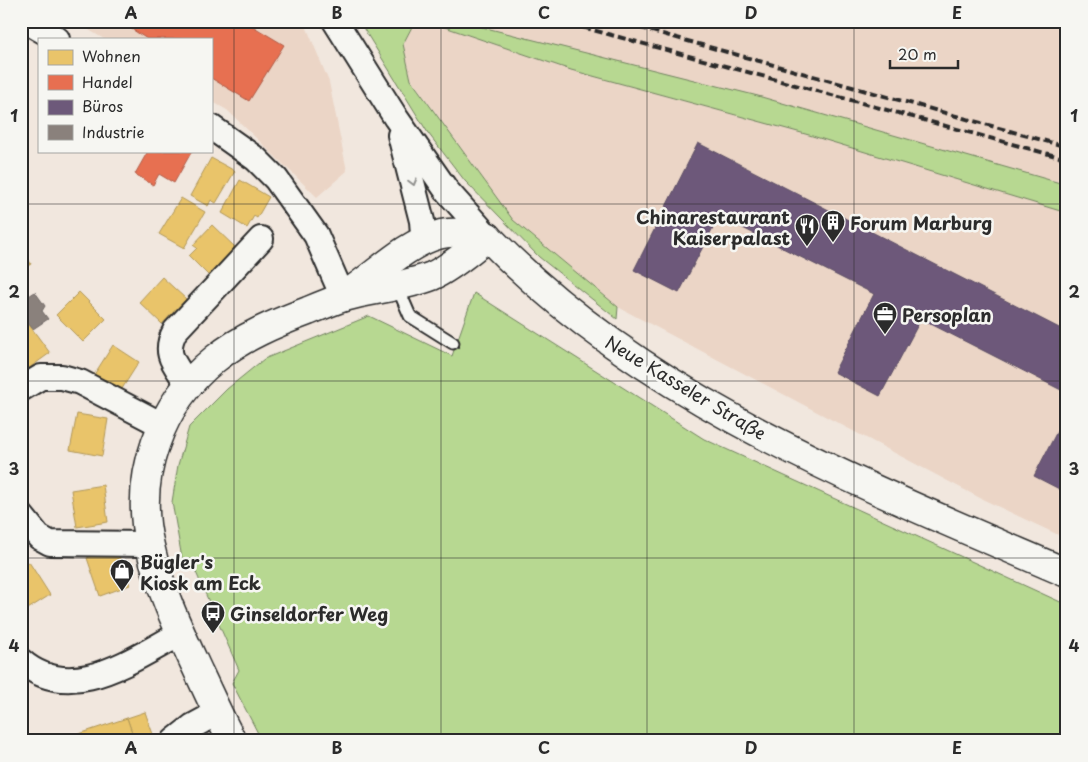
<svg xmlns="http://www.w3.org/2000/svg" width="1088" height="762" font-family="'Playpen Sans',sans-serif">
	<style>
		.built { fill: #ebd5c6 }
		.green { fill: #b7d891; stroke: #71825e }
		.homes { fill: #e9c46a; stroke: #b09657 }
		.shops { fill: #e76f51; stroke: #af5b46 }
		.offices { fill: #6d597a; stroke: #594b62 }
		.industry { fill: #8a817c; stroke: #6e6764 }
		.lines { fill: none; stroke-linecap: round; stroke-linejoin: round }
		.service-casing { stroke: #2b2b2b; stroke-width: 15 }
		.minor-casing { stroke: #2b2b2b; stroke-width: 28 }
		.secondary-casing { stroke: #2b2b2b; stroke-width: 31 }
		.service { stroke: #f6f6f2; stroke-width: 11 }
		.minor { stroke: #f6f6f2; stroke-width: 24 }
		.secondary { stroke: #f6f6f2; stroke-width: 28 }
		.rail { stroke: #2b2b2b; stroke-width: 4; stroke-dasharray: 8 4; stroke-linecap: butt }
		.oneway { stroke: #90908e }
		.grid { fill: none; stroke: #2b2b2b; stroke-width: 1; stroke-opacity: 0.55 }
		.labels { text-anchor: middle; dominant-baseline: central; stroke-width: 5; stroke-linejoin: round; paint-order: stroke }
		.poi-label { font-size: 18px; font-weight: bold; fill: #2b2b2b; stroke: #f6f6f2; text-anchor: start }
		.street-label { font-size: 18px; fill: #2b2b2b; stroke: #f6f6f2 }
		.neatline { fill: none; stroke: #2b2b2b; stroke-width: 2 }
		.grid-label { font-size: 16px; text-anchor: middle; font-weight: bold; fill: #2b2b2b }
	</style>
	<rect width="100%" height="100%" fill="#f1e7de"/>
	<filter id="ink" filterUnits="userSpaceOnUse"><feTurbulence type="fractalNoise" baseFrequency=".02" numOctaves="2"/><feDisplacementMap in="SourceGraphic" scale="10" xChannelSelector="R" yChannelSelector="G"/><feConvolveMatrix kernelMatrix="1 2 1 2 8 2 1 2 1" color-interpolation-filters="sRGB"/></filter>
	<g filter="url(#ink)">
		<g class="built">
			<path d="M74,21H304L329,82L347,171L317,197L227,110L211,101V39H104Z"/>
			<path d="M415,21H427L571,70L809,135L1067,213V539L980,498L618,307L513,220L411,79L403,44Z"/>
			<path d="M458,21H1067V185L758,96Z"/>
		</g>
		<g class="green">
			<path d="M359,21H415L403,44L411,80L513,220L618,307L617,319L539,257L465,181L428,133Z"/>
			<path d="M427,21H458L758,96L1067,185V213L809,135L571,70Z"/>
			<path d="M474,293L704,439L1067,605V741H262L232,683L239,670L195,570L183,564L172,502L178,465L189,427L227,389L264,359L369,316L452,356Z"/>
		</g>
		<g class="homes">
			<path d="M211,158L235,171L216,203L211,200L208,206L190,196Z"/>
			<path d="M240,180L269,197L257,218L254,216L247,228L222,213Z"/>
			<path d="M181,198L205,212L184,248L159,234Z"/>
			<path d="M212,225L236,248L209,276L189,256L197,248L193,245Z"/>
			<path d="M21,246L31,264L21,270Z"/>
			<path d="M162,277L186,299L162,324L139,302Z"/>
			<path d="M79,292L106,319L83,342L56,315Z"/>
			<path d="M27,322L50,353L25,371L21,366V327Z"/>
			<path d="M113,345L139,362L118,395L92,378Z"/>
			<path d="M77,414L108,419L102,456L70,450Z"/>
			<path d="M103,485L108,522L77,527L71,490Z"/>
			<path d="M116,548L130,585L100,596L87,558Z"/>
			<path d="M29,562L50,595L23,612L21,609V567Z"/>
			<path d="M145,712L154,737L135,741L127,718Z"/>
			<path d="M127,718L135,741H64V739Z"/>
		</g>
		<g class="shops">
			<path d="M130,21H244L284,45L249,101L211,78V39H147L127,26Z"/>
			<path d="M1045,21H1067V27Z"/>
			<path d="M148,151H192L174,183L159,174L153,185L135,174Z"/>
		</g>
		<g class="offices">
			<path d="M698,143L1067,332V393L921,319L880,396L834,372L874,294L719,216L679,293L634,270Z"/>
			<path d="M1067,412V493L1034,476Z"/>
		</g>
		<path class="industry" d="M35,292L45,306L42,311L48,319L33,329L27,322L25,324L21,319V301Z"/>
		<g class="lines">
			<defs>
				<path id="service" d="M397,286L410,316L453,343"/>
				<g id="minor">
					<path d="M26,21L57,39"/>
					<path d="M335,21L396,118L447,191L488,237"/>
					<path d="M211,127L256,159L276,179L316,235L343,297"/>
					<path d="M400,135L422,221L423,234L420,242"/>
					<path d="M189,386C176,365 162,355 175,331L261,239"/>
					<path d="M21,389L41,377H62L80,382L162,425"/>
					<path d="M21,515L39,537L50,543L149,544"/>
					<path d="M21,661C71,705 132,659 180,634"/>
					<path d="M174,741L193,726L217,713"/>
				</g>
				<g id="secondary">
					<path d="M488,237C645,400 863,485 1067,573"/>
					<path d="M354,289C378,272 410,242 438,235C454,230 472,235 488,237"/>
					<path d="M232,741C220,719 210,696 199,673C180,632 160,591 150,546C133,478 160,403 215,359C242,337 276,323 308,311C320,306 332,301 344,297C372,289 404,287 432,276C452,267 470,250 488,237"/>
				</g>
			</defs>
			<use href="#service" class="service-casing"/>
			<use href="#minor" class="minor-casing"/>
			<use href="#secondary" class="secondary-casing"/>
			<use href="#service" class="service"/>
			<use href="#minor" class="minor"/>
			<use href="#secondary" class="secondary"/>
			<g class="rail">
				<path d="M560,21L1067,159"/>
				<path d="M616,21L1067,147"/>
			</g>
		</g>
		<defs><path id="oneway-chevron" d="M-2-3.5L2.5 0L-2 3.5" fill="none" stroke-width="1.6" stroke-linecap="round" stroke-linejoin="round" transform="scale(1.25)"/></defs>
		<use class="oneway" href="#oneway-chevron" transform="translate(413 182) rotate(75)"/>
	</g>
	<path class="grid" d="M234,21V741M441,21V741M647,21V741M854,21V741M21,204H1067M21,381H1067M21,558H1067"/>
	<defs>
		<symbol id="building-pin" viewBox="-11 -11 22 30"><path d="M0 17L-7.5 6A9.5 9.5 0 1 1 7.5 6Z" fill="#2b2b2b" stroke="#f6f6f2"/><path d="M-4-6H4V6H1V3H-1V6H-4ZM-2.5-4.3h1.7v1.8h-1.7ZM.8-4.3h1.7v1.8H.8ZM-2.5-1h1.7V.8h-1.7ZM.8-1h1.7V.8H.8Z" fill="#fff"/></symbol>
		<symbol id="restaurant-pin" viewBox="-11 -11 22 30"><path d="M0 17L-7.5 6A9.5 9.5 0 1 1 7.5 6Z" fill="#2b2b2b" stroke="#f6f6f2"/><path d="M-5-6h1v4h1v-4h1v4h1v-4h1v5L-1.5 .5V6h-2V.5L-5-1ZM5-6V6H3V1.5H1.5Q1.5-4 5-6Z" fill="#fff"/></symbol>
		<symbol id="office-pin" viewBox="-11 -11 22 30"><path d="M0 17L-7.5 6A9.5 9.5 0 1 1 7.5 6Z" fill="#2b2b2b" stroke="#f6f6f2"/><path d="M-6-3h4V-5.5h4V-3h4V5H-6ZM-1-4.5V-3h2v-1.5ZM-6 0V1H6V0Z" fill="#fff"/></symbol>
		<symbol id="shop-pin" viewBox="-11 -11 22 30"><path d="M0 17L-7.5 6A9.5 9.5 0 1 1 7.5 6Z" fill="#2b2b2b" stroke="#f6f6f2"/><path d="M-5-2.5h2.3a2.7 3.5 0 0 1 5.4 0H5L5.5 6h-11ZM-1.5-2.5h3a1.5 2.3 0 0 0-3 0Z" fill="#fff"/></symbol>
		<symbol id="bus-pin" viewBox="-11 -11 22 30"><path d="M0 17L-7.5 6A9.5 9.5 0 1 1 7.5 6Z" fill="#2b2b2b" stroke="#f6f6f2"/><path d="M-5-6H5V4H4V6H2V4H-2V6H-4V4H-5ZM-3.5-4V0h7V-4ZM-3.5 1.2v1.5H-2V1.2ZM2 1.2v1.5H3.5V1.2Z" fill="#fff"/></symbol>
	</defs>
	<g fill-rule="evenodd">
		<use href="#building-pin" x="819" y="208" width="28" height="38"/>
		<use href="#restaurant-pin" x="793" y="212" width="28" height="38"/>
		<use href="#office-pin" x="871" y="300" width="28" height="38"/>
		<use href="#shop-pin" x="108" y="557" width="28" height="38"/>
		<use href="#bus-pin" x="199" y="599" width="28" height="38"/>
	</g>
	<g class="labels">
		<g class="poi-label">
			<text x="790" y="216" text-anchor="end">Chinarestaurant<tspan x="790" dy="21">Kaiserpalast</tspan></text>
			<text x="850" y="222">Forum Marburg</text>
			<text x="902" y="314">Persoplan</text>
			<text x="140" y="561">Bügler's<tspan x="140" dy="21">Kiosk am Eck</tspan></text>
			<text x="230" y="613">Ginseldorfer Weg</text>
		</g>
		<g class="street-label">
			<text transform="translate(686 387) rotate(31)">Neue Kasseler Straße</text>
		</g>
	</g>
	<rect width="1088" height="762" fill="none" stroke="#f6f6f2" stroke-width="55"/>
	<rect x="38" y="38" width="175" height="115" fill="#f6f6f2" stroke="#a5a5a2"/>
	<rect x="48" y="50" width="25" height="15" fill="#e9c46a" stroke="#a5a5a2"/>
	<text x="82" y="62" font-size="15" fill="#2b2b2b">Wohnen</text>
	<rect x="48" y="75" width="25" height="15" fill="#e76f51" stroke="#a5a5a2"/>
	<text x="82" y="88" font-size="15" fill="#2b2b2b">Handel</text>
	<rect x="48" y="100" width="25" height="15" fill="#6d597a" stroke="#a5a5a2"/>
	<text x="82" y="112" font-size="15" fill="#2b2b2b">Büros</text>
	<rect x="48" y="125" width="25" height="15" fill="#8a817c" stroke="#a5a5a2"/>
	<text x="82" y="138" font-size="15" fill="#2b2b2b">Industrie</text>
	<path d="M890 60v8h68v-8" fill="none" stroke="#2b2b2b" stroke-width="2.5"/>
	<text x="898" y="60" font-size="15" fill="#2b2b2b" stroke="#f6f6f2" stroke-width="4" paint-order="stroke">20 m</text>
	<rect x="28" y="28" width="1032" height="706" class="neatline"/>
	<g class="grid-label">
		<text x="131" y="19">A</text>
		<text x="337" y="19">B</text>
		<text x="544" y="19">C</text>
		<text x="751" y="19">D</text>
		<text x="957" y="19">E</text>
		<text x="14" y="122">1</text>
		<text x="1074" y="122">1</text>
		<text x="14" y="298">2</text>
		<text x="1074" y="298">2</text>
		<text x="14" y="475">3</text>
		<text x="1074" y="475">3</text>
		<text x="14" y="652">4</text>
		<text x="1074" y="652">4</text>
		<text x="131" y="754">A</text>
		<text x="337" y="754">B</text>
		<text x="544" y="754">C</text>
		<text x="751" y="754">D</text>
		<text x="957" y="754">E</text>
	</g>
</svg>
